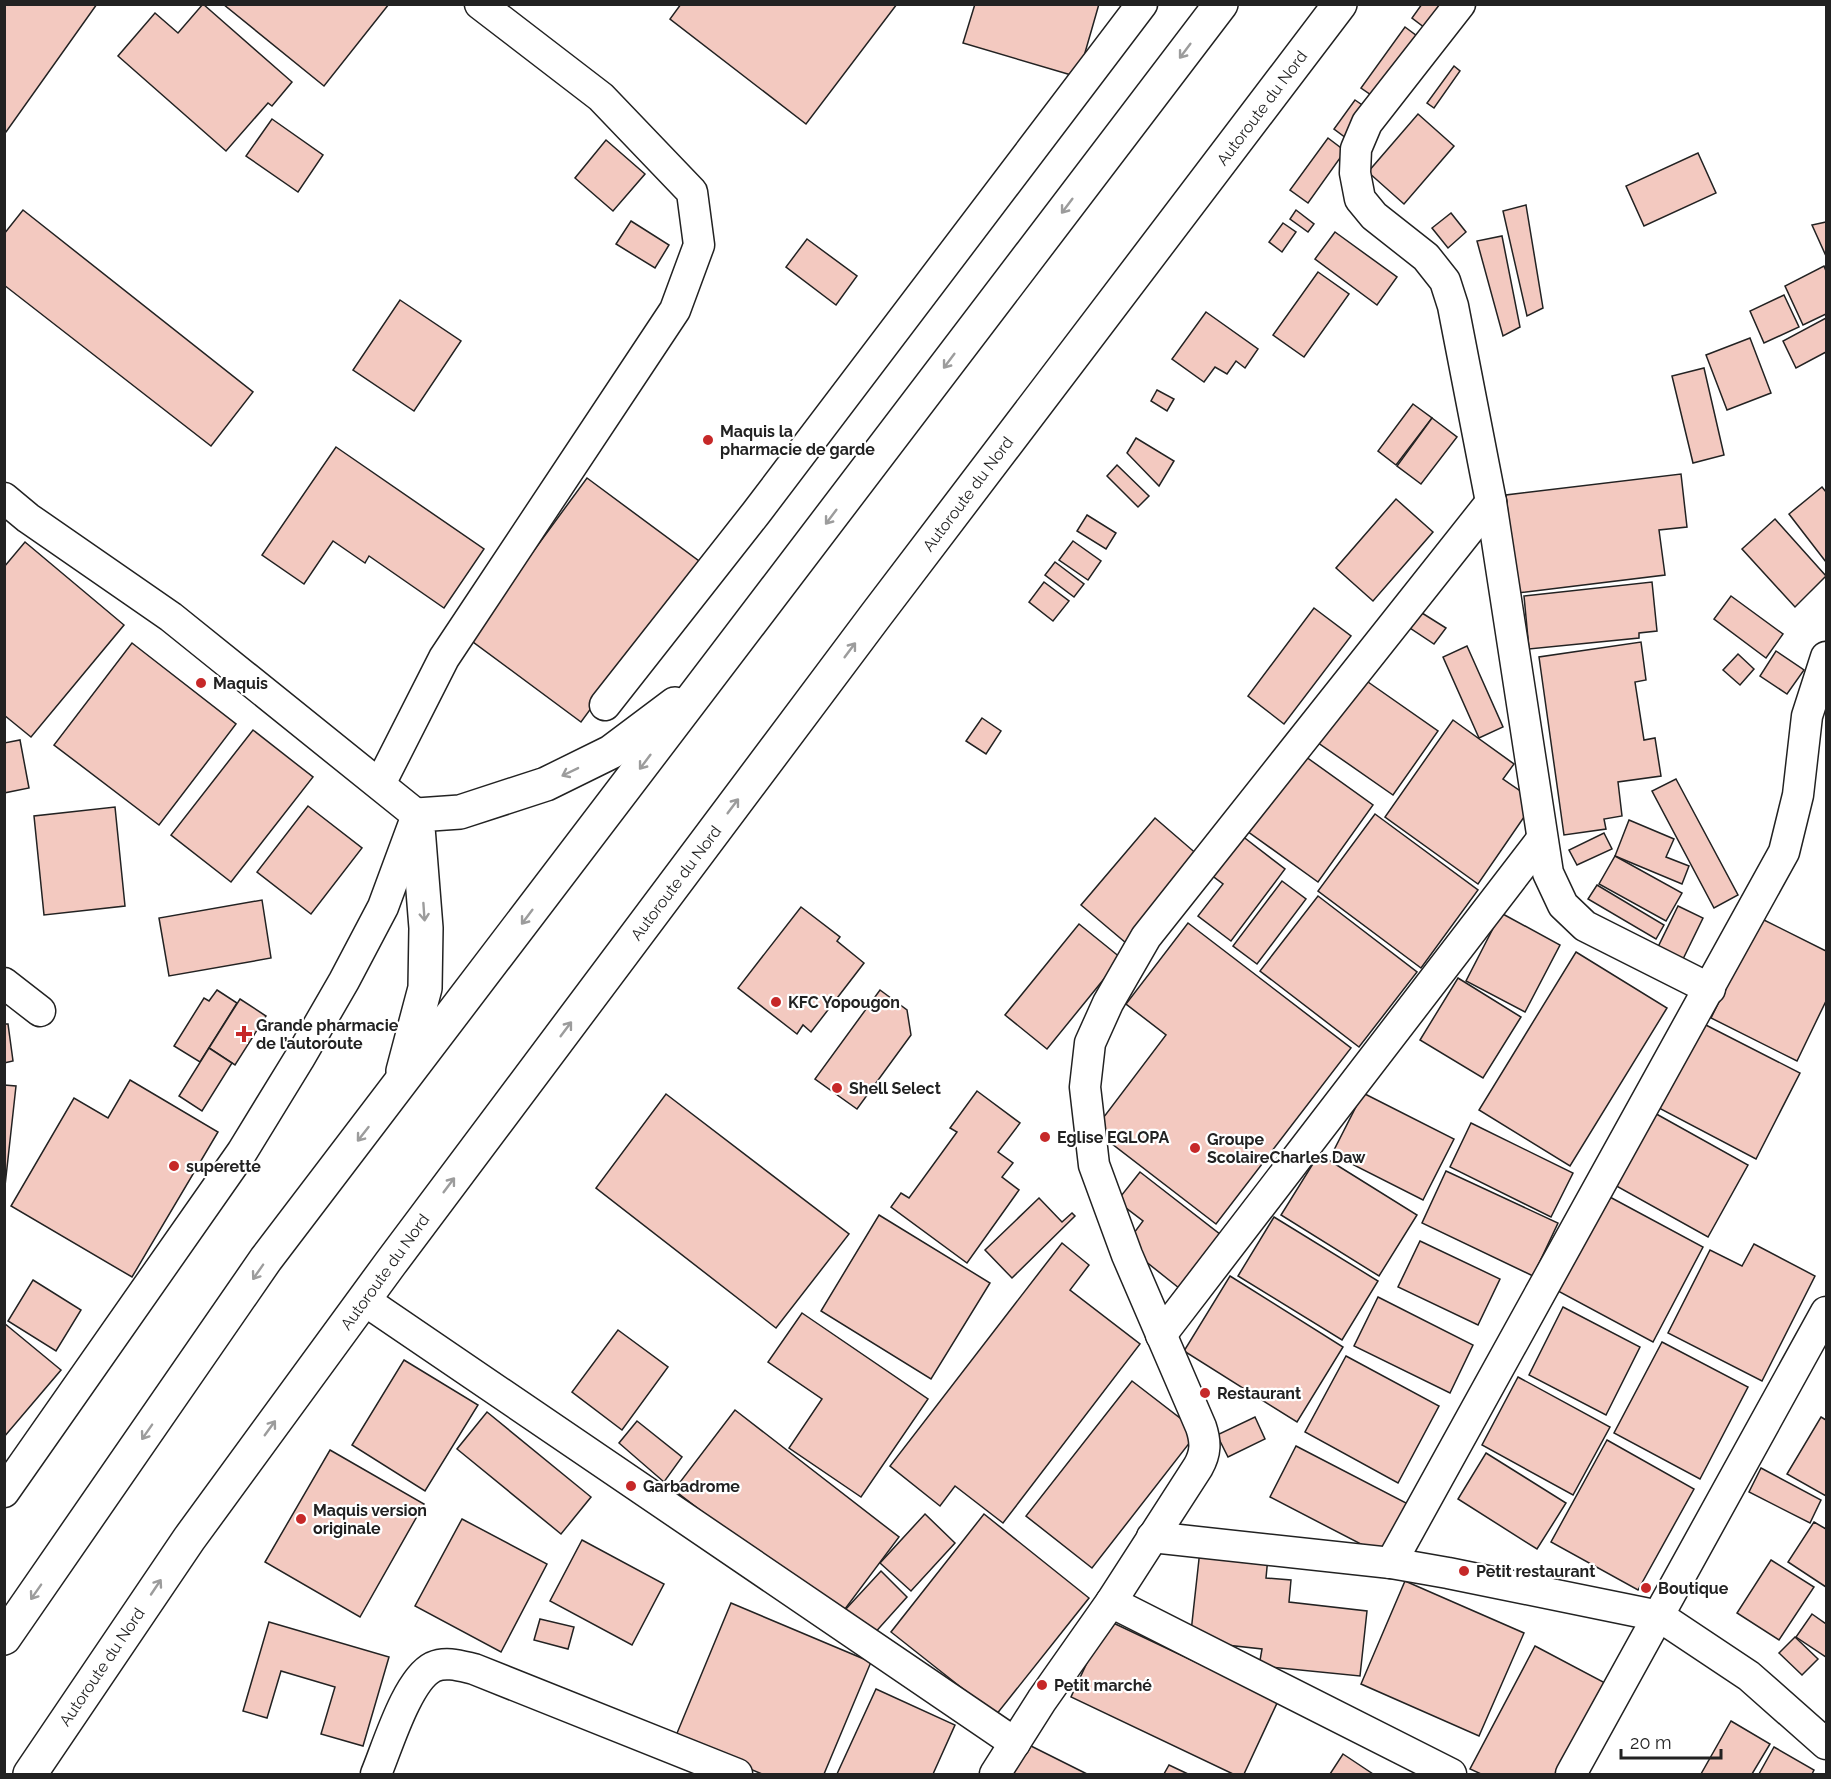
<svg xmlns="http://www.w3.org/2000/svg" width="1831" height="1779" font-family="Raleway,sans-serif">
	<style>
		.building { fill: #f3c9c0; stroke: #222; stroke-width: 1.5 }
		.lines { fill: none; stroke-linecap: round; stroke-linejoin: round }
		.street-casing { stroke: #222; stroke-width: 33 }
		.highway-casing { stroke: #222; stroke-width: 36 }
		.street { stroke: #fff; stroke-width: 30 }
		.highway { stroke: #fff; stroke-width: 33 }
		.oneway { stroke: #9c9c9c }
		.poi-dot { fill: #c62828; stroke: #fff; stroke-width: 2 }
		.labels { text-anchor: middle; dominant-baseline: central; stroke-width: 4.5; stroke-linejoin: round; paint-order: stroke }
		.street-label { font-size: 16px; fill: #222; stroke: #fff }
		.poi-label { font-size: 16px; font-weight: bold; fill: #222; stroke: #fff; text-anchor: start }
	</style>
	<rect width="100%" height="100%" fill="#fff"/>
	<g class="building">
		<path d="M4,4H97L6,132H4Z"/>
		<path d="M203,4L292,82L272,106L268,103L226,151L118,56L155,13L178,33Z"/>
		<path d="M223,4H389L324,86Z"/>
		<path d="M681,4H897L806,124L670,19Z"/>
		<path d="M975,4H1099L1078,77L963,43Z"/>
		<path d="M1422,4H1448L1429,31L1412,18Z"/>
		<path d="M1405,27L1421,39L1377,99L1361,88Z"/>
		<path d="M1454,66L1460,71L1434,108L1427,103Z"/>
		<path d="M1355,100L1371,111L1350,141L1334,129Z"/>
		<path d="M1418,114L1454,146L1404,204L1368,172Z"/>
		<path d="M272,119L323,155L298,192L246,156Z"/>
		<path d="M1328,138L1345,151L1308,203L1290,190Z"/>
		<path d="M606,140L645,174L613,211L575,178Z"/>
		<path d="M1698,153L1716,193L1644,226L1626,186Z"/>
		<path d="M1526,205L1543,308L1527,316L1503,211Z"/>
		<path d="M23,210L253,392L211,446L4,285V234Z"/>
		<path d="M1296,210L1314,224L1308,232L1290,219Z"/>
		<path d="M1451,213L1466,232L1448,248L1432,228Z"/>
		<path d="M631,221L669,245L655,268L616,244Z"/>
		<path d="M1826,222V256L1812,225Z"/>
		<path d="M1283,223L1296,232L1282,252L1269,242Z"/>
		<path d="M1335,232L1397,277L1377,305L1315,259Z"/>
		<path d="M1502,236L1520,327L1503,336L1477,241Z"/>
		<path d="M807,239L857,276L836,305L786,267Z"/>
		<path d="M1824,266L1826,271V314L1803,325L1785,286Z"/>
		<path d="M1318,272L1349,294L1304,357L1273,335Z"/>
		<path d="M1784,295L1799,327L1764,343L1750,311Z"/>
		<path d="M400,300L461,341L414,411L353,370Z"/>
		<path d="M1206,312L1258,349L1245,368L1236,361L1227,374L1215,367L1204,382L1172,359Z"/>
		<path d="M1826,318V352L1796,368L1783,341Z"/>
		<path d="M1750,338L1771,393L1727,410L1706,355Z"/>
		<path d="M1704,368L1724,455L1693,463L1672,376Z"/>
		<path d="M1157,390L1174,399L1167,411L1151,401Z"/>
		<path d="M1413,404L1432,418L1396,465L1378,451Z"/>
		<path d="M1432,418L1457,437L1421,484L1397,466Z"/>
		<path d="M1136,438L1174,461L1159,486L1127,453Z"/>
		<path d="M336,447L484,549L444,608L369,556L365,563L333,541L304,584L262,555Z"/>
		<path d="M1117,465L1149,496L1138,507L1107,476Z"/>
		<path d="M1681,474L1687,527L1659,530L1665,575L1517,593L1506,495Z"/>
		<path d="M587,478L699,561L581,722L469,639Z"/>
		<path d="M1822,487L1826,492V562L1789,514Z"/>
		<path d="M1396,499L1433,532L1373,601L1336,568Z"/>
		<path d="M1087,515L1116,533L1106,549L1077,531Z"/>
		<path d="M1775,519L1826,576L1795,607L1742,549Z"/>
		<path d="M1073,541L1101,561L1088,580L1059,560Z"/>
		<path d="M25,542L124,625L31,737L4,715V567Z"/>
		<path d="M1055,562L1084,584L1074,597L1045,575Z"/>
		<path d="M1044,582L1069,601L1053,621L1029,602Z"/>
		<path d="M1652,582L1657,631L1639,633V638L1529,649L1524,596Z"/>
		<path d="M1731,596L1783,634L1766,658L1714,619Z"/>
		<path d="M1314,608L1351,636L1284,724L1248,696Z"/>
		<path d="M1422,613L1446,628L1434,644L1410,628Z"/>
		<path d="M1641,642L1646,680L1635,682L1644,740L1655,738L1661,776L1618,782L1622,816L1604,819L1606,829L1564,835L1539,657Z"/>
		<path d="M132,643L236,724L159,825L54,745Z"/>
		<path d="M1467,646L1503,727L1479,738L1443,657Z"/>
		<path d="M1776,651L1804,670L1787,694L1760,676Z"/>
		<path d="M1738,654L1754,669L1740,685L1723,670Z"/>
		<path d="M1358,675L1438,731L1393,795L1314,740Z"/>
		<path d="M982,718L1001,731L986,754L966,741Z"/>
		<path d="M1453,720L1514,764L1503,779L1535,801L1478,884L1385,817Z"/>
		<path d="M253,730L313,777L231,882L171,835Z"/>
		<path d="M20,740L29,788L4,793V743Z"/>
		<path d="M1302,754L1373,805L1318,882L1247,831Z"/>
		<path d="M1676,779L1738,895L1714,908L1652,791Z"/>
		<path d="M308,806L362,848L311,914L257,872Z"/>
		<path d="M115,807L125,906L44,915L34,816Z"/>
		<path d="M1375,814L1478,890L1421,968L1318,891Z"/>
		<path d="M1155,818L1199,856L1126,943L1081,905Z"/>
		<path d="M1629,820L1674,839L1666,857L1689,866L1682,884L1615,856Z"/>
		<path d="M1237,832L1285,869L1231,941L1198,916L1223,884L1206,871Z"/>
		<path d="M1604,833L1612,849L1577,865L1569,850Z"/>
		<path d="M1615,856L1682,893L1666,921L1599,884Z"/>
		<path d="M1282,881L1306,899L1257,964L1233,946Z"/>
		<path d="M1597,885L1664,925L1656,939L1588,899Z"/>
		<path d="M1318,896L1417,972L1359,1047L1260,971Z"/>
		<path d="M262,900L271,958L169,976L159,918Z"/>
		<path d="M1678,906L1703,918L1683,959L1658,947Z"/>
		<path d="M801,907L840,937L837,941L864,963L811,1032L803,1025L797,1034L738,988Z"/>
		<path d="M1501,913L1560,945L1525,1012L1466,981Z"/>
		<path d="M1760,918L1826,951V1001L1797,1061L1711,1018Z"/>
		<path d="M1188,923L1351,1048L1216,1224L1094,1130L1166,1035L1126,1004Z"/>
		<path d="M1079,924L1121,958L1047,1049L1005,1015Z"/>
		<path d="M1576,952L1667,1008L1570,1166L1479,1110Z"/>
		<path d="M1458,978L1521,1017L1483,1078L1420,1040Z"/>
		<path d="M217,990L237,1003L200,1062L174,1046L204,998L209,1001Z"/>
		<path d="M880,990L907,1010L911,1035L857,1109L815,1079Z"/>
		<path d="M240,999L266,1016L235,1065L209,1048Z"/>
		<path d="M1700,1022L1800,1073L1756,1159L1657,1107Z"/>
		<path d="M4,1024H8L13,1061L4,1063Z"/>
		<path d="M209,1048L232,1063L202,1111L179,1096Z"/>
		<path d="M130,1080L218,1132L132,1277L11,1206L74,1098L108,1118Z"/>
		<path d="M4,1085L16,1086L4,1195Z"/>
		<path d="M977,1091L1020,1123L998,1152L1013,1163L1002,1177L1019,1190L967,1263L891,1207L901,1193L909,1198L957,1132L950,1128Z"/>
		<path d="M1363,1093L1454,1139L1423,1200L1332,1154Z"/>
		<path d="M666,1094L849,1234L776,1328L596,1188Z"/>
		<path d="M1651,1111L1748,1165L1708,1237L1611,1183Z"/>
		<path d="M1471,1123L1573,1173L1551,1217L1450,1167Z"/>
		<path d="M1319,1154L1417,1215L1379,1276L1281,1215Z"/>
		<path d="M1446,1171L1558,1223L1533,1276L1422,1223Z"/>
		<path d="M1140,1172L1221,1235L1179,1288L1125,1245L1143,1221L1117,1201Z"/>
		<path d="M1608,1196L1703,1247L1653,1342L1558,1291Z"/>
		<path d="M1039,1198L1062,1222L1072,1213L1075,1216L1012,1278L985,1250Z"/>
		<path d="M879,1215L990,1283L931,1379L821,1311Z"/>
		<path d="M1274,1217L1378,1281L1342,1340L1238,1276Z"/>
		<path d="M1420,1241L1500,1279L1478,1325L1398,1287Z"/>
		<path d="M1062,1243L1089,1265L1070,1290L1140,1344L1003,1523L955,1486L940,1506L890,1466Z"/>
		<path d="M1754,1244L1815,1276L1762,1381L1668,1333L1710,1250L1742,1266Z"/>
		<path d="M1230,1276L1343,1347L1297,1422L1184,1351Z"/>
		<path d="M33,1280L81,1310L56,1351L8,1321Z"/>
		<path d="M1378,1297L1473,1345L1450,1393L1354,1346Z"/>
		<path d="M1563,1307L1640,1347L1606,1415L1529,1375Z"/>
		<path d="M802,1313L928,1399L861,1497L789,1448L822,1399L768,1362Z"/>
		<path d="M4,1323L61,1370L4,1437Z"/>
		<path d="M618,1330L668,1367L622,1430L572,1392Z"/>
		<path d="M1662,1342L1748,1387L1700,1479L1614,1433Z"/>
		<path d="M1346,1356L1439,1406L1398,1483L1305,1432Z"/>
		<path d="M404,1360L478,1405L425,1491L352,1445Z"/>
		<path d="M1518,1377L1610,1427L1573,1495L1482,1445Z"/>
		<path d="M1132,1381L1198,1432L1092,1568L1026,1516Z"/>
		<path d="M735,1410L899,1537L839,1617L674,1490Z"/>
		<path d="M487,1412L591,1497L561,1534L457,1449Z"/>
		<path d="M1255,1417L1265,1439L1228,1457L1217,1435Z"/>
		<path d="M1821,1417L1826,1420V1496L1787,1474Z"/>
		<path d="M637,1421L682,1457L664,1482L619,1443Z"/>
		<path d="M1607,1440L1694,1489L1638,1590L1551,1542Z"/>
		<path d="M1296,1446L1410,1505L1384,1556L1270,1497Z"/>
		<path d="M330,1450L424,1504L360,1617L265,1562Z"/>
		<path d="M1486,1453L1566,1503L1537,1549L1458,1499Z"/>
		<path d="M1761,1468L1821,1500L1810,1523L1749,1492Z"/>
		<path d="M925,1514L955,1543L911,1591L880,1563Z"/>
		<path d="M984,1514L1089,1598L996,1715L891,1632Z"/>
		<path d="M462,1519L547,1564L501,1652L415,1606Z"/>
		<path d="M1814,1522L1826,1529V1587L1788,1562Z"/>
		<path d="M582,1540L664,1584L632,1645L550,1601Z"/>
		<path d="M1200,1550L1268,1557L1266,1578L1291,1580L1289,1602L1367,1611L1360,1676L1259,1666L1262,1649L1190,1641Z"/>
		<path d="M1771,1560L1814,1587L1779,1640L1737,1613Z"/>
		<path d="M881,1571L907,1597L872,1636L845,1610Z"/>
		<path d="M1405,1581L1524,1633L1479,1736L1361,1684Z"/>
		<path d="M731,1603L871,1662L824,1774H762L675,1738Z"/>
		<path d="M1812,1614L1826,1624V1657L1796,1637Z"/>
		<path d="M540,1619L574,1627L568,1649L534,1640Z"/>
		<path d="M1107,1620L1278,1701L1244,1774H1233L1071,1697Z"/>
		<path d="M269,1622L389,1657L363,1746L321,1734L335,1687L281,1671L267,1718L243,1711Z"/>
		<path d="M1795,1637L1818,1659L1802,1675L1779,1653Z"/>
		<path d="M1535,1646L1607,1684L1560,1774H1481L1470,1769Z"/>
		<path d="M876,1689L955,1725L933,1774H837Z"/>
		<path d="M1731,1721L1770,1744L1752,1774H1701Z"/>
		<path d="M1027,1744L1087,1774H1012Z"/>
		<path d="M1774,1747L1814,1770L1812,1774H1759Z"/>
		<path d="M1343,1754L1373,1774H1330Z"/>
		<path d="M1169,1765L1188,1774H1164Z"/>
	</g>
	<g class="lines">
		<defs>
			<g id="street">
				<path d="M1460,4L1367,123L1356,149L1355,173L1360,199L1374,216L1426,257L1445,281L1453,306L1491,502L1548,873L1563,905L1585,926L1710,989"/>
				<path d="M4,498L28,518L171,617L417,815L383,907L344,981L299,1059L242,1152L4,1492"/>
				<path d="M605,705L756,513L1142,4"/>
				<path d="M380,784L444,658L675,310L699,245L692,192L601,97L480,4"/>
				<path d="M4,983L40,1011"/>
				<path d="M364,1300L1015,1743"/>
				<path d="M1161,1335L1542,839"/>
				<path d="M1152,1537L1391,1563L1448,1573L1659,1616L1749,1676L1826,1744"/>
				<path d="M1391,1563L1784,852L1798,795L1807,716L1826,657"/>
				<path d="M1111,1602L1451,1774"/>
				<path d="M376,1774C387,1748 407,1680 433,1667C446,1661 461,1666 474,1669L737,1774"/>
				<path d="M995,1774L1042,1700L1111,1602L1198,1467C1206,1453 1206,1442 1201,1427L1127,1255L1094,1165L1085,1087L1090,1043L1108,1003L1146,937L1491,502"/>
				<path d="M1571,1774L1826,1312"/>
			</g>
			<g id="highway">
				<path d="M403,1071L425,988L426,928L417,815L460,812L546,784L611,752L675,704"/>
				<path d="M4,1638L266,1259L1221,4"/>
				<path d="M30,1774L189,1539L390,1264L876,615L1340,4"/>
			</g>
		</defs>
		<use href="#street" class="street-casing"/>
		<use href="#highway" class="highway-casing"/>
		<use href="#street" class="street"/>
		<use href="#highway" class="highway"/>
	</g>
	<defs><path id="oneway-shaft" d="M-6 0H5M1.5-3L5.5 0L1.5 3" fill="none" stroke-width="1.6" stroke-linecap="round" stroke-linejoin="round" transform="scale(1.5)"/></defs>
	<g class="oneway">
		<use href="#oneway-shaft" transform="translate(1185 51) rotate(127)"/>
		<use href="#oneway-shaft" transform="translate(1067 206) rotate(127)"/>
		<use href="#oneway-shaft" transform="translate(949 361) rotate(127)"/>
		<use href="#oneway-shaft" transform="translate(831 517) rotate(127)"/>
		<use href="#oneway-shaft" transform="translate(850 650) rotate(-53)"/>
		<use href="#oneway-shaft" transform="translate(645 762) rotate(127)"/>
		<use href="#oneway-shaft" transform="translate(570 772) rotate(154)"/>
		<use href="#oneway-shaft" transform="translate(733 806) rotate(-53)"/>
		<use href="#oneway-shaft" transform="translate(424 912) rotate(86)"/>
		<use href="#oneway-shaft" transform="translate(527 917) rotate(127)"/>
		<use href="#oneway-shaft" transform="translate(566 1029) rotate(-53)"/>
		<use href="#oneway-shaft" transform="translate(363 1134) rotate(128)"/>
		<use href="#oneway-shaft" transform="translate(449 1185) rotate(-53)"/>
		<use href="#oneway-shaft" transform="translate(258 1272) rotate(125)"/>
		<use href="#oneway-shaft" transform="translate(270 1428) rotate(-54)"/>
		<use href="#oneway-shaft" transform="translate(147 1432) rotate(125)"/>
		<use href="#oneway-shaft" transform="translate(156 1587) rotate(-56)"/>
		<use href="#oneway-shaft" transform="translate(36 1592) rotate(125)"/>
	</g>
	<g class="poi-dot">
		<circle cx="708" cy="440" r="6"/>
		<circle cx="201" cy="683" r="6"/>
		<circle cx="776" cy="1002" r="6"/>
		<path d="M241 1025h6v6h6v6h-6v6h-6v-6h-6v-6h6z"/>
		<circle cx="837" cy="1088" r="6"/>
		<circle cx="1045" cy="1137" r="6"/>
		<circle cx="1195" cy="1148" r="6"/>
		<circle cx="174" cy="1166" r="6"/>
		<circle cx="1205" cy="1393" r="6"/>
		<circle cx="631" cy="1486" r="6"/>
		<circle cx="301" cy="1519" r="6"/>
		<circle cx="1464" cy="1571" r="6"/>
		<circle cx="1646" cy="1588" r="6"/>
		<circle cx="1042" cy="1685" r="6"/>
	</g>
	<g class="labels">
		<g class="street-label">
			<text transform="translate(1262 108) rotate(-53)">Autoroute du Nord</text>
			<text transform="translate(968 494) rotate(-53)">Autoroute du Nord</text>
			<text transform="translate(676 883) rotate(-53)">Autoroute du Nord</text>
			<text transform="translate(385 1272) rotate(-54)">Autoroute du Nord</text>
			<text transform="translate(102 1667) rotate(-56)">Autoroute du Nord</text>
		</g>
		<g class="poi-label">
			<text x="720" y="431">Maquis la<tspan x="720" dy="18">pharmacie de garde</tspan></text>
			<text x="213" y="683">Maquis</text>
			<text x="788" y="1002">KFC Yopougon</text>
			<text x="256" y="1025">Grande pharmacie<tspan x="256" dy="18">de l’autoroute</tspan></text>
			<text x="849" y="1088">Shell Select</text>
			<text x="1057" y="1137">Eglise EGLOPA</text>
			<text x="1207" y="1139">Groupe<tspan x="1207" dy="18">ScolaireCharles Daw</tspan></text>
			<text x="186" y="1166">superette</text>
			<text x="1217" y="1393">Restaurant</text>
			<text x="643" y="1486">Garbadrome</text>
			<text x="313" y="1510">Maquis version<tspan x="313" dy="18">originale</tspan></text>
			<text x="1476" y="1571">Petit restaurant</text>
			<text x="1658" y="1588">Boutique</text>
			<text x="1054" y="1685">Petit marché</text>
		</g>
	</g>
	<rect width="1831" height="1779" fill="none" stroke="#222222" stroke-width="12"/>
	<path d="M1621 1749v9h100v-9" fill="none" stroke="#222222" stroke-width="3"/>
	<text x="1630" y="1749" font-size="18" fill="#222222" stroke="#ffffff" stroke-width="4.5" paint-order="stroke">20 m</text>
</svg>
